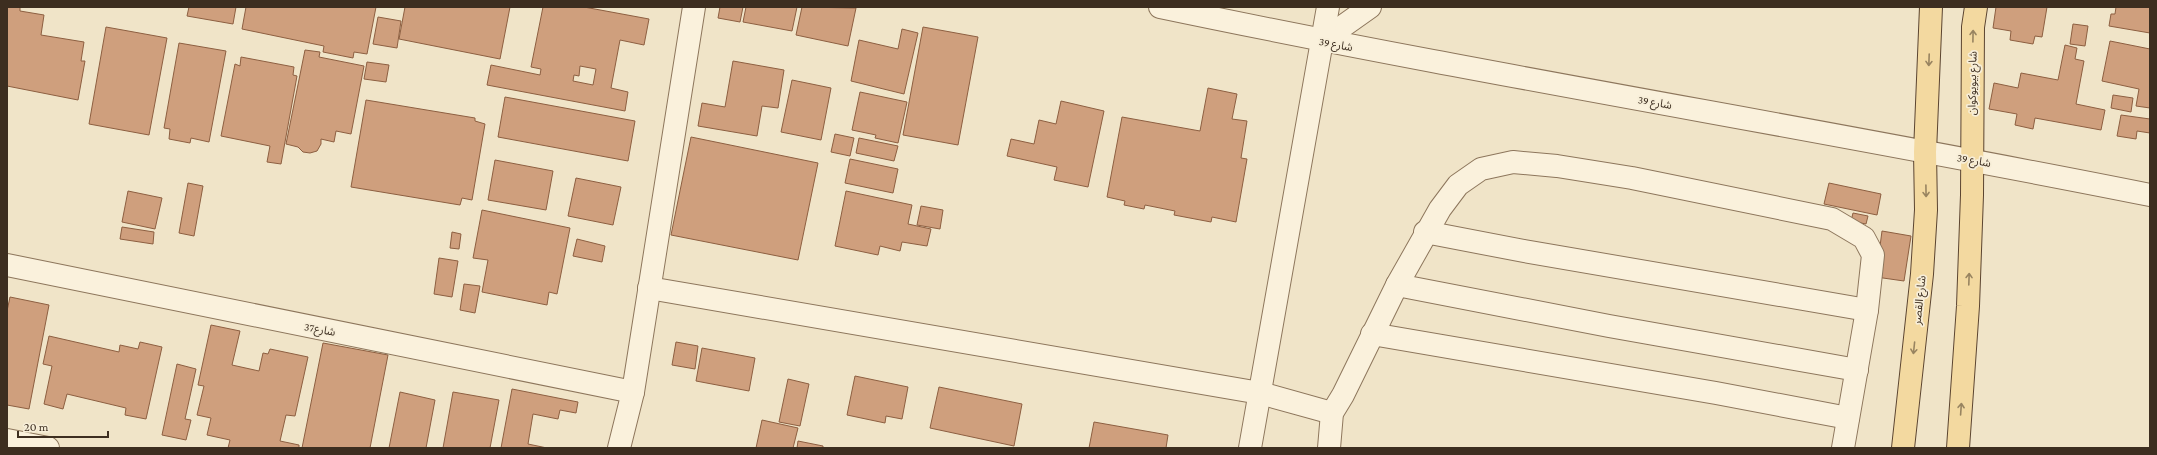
<svg xmlns="http://www.w3.org/2000/svg" width="2157" height="455" font-family="'Crimson Pro','Noto Sans Arabic',serif">
	<style>
		.building { fill: #cf9f7d; stroke: #8d5f41; fill-rule: evenodd }
		.lines { fill: none; stroke-linecap: round; stroke-linejoin: round }
		.minor-casing { stroke: #8d765c; stroke-width: 24 }
		.major-casing { stroke: #5b4430; stroke-width: 24 }
		.minor { stroke: #faf1dc; stroke-width: 22 }
		.major { stroke: #f3d9a0; stroke-width: 22 }
		.oneway { stroke: #988460 }
		.labels { text-anchor: middle; dominant-baseline: central; stroke-width: 3.5; stroke-linejoin: round; paint-order: stroke }
		.street-label { font-size: 11px; fill: #3d2e20; stroke: #f7eed8 }
	</style>
	<rect width="100%" height="100%" fill="#f0e4c8"/>
	<g class="building">
		<path d="M7,7H20V11L44,15L41,35L84,42L81,61H85L78,100L7,86Z"/>
		<path d="M189,7H236L233,24L187,16Z"/>
		<path d="M246,7H376L367,54L354,52L353,58L323,52L324,46L242,29Z"/>
		<path d="M405,7H510L500,59L399,39Z"/>
		<path d="M543,7H584L649,19L644,45L620,40L611,88L628,92L625,111L487,85L491,65L540,75L541,69L531,67ZM580,66L596,69L593,85L573,81L574,75L579,76Z"/>
		<path d="M720,7H743L740,22L718,18Z"/>
		<path d="M746,7H797L792,31L743,22Z"/>
		<path d="M802,7L856,8L848,46L796,35Z"/>
		<path d="M1996,7H2047L2042,37L2035,36L2033,44L2010,40L2011,31L1993,28Z"/>
		<path d="M2116,7H2150V33L2109,26L2111,14H2115Z"/>
		<path d="M378,17L401,21L397,48L373,44Z"/>
		<path d="M2073,24L2088,26L2085,46L2070,44Z"/>
		<path d="M106,27L167,38L149,135L89,124Z"/>
		<path d="M923,27L978,37L958,145L903,135Z"/>
		<path d="M902,29L918,33L904,94L851,81L859,40L898,49Z"/>
		<path d="M2110,41L2150,49V108L2136,106L2139,89L2102,81Z"/>
		<path d="M179,43L226,51L209,142L191,138L190,143L169,139L170,129L164,128Z"/>
		<path d="M2065,45L2077,48L2075,59L2084,61L2076,104L2105,110L2101,130L2035,118L2033,129L2015,125L2017,114L1989,109L1994,83L2018,88L2021,73L2058,80Z"/>
		<path d="M305,50L320,52L319,57L364,66L351,134L336,131L334,142L321,139V144L317,151L310,153L303,152L298,147L286,144Z"/>
		<path d="M241,57L294,67L293,75L297,76L281,164L267,162L270,146L221,136L235,64L240,66Z"/>
		<path d="M733,61L784,70L778,108L762,106L757,136L698,126L702,103L725,107Z"/>
		<path d="M367,62L389,65L386,82L364,79Z"/>
		<path d="M792,80L831,88L821,140L781,132Z"/>
		<path d="M1208,88L1237,94L1232,119L1247,121L1241,158L1247,159L1236,222L1212,217L1211,222L1174,215L1175,211L1145,205L1144,209L1124,205L1125,201L1107,197L1122,117L1200,131Z"/>
		<path d="M860,92L907,102L898,143L875,138L876,135L852,130Z"/>
		<path d="M2113,95L2133,98L2131,112L2111,108Z"/>
		<path d="M505,97L635,121L628,161L498,137Z"/>
		<path d="M366,100L475,118V121L485,124L472,200L462,198L460,205L351,187Z"/>
		<path d="M1061,101L1104,111L1088,187L1054,180L1057,167L1007,156L1011,139L1034,144L1039,120L1056,124Z"/>
		<path d="M2121,115L2150,119V133L2137,131L2136,139L2117,136Z"/>
		<path d="M835,134L854,138L850,156L831,152Z"/>
		<path d="M691,137L818,163L798,260L671,235Z"/>
		<path d="M859,138L898,146L894,161L856,153Z"/>
		<path d="M850,159L898,169L893,193L845,183Z"/>
		<path d="M495,160L553,171L546,210L488,200Z"/>
		<path d="M576,178L621,187L613,225L568,216Z"/>
		<path d="M188,183L203,186L194,236L179,233Z"/>
		<path d="M1829,183L1881,194L1877,215L1824,204Z"/>
		<path d="M128,191L162,198L155,229L122,222Z"/>
		<path d="M846,191L912,205L908,224L931,229L927,246L902,242L900,251L880,246L878,255L835,246Z"/>
		<path d="M921,206L943,210L940,229L917,225Z"/>
		<path d="M482,210L570,228L557,294L549,292L547,305L482,292L488,260L473,258Z"/>
		<path d="M1853,213L1868,216L1866,224L1851,221Z"/>
		<path d="M122,227L154,232L153,244L120,239Z"/>
		<path d="M1882,231L1911,236L1904,281L1876,277Z"/>
		<path d="M452,232L461,234L459,249L450,248Z"/>
		<path d="M577,239L605,246L602,262L573,256Z"/>
		<path d="M439,258L458,261L452,297L434,294Z"/>
		<path d="M464,284L480,286L475,313L460,310Z"/>
		<path d="M10,297L49,305L29,409L7,405V311Z"/>
		<path d="M211,325L240,331L232,365L259,371L263,353L268,354L270,349L308,357L295,416L286,415L280,441L299,445V448H228L230,440L207,435L211,418L197,415L204,386L198,385Z"/>
		<path d="M49,336L119,352L120,345L138,349L140,342L162,347L146,419L125,415L126,408L67,394L63,409L44,404L52,366L43,364Z"/>
		<path d="M676,342L698,346L695,369L672,365Z"/>
		<path d="M323,343L388,355L370,448H302Z"/>
		<path d="M702,348L755,358L749,391L696,381Z"/>
		<path d="M177,364L196,369L185,419L191,420L186,440L162,435Z"/>
		<path d="M855,376L908,387L902,419L886,416L885,423L847,415Z"/>
		<path d="M788,379L809,384L800,426L779,422Z"/>
		<path d="M939,387L1022,404L1014,446L930,428Z"/>
		<path d="M512,389L578,402L576,413L560,410L558,419L533,414L528,444L547,448H501Z"/>
		<path d="M400,392L435,400L426,448H389Z"/>
		<path d="M453,392L499,400L490,448H443Z"/>
		<path d="M762,420L798,428L793,448H756Z"/>
		<path d="M1094,422L1168,435L1166,448H1089Z"/>
		<path d="M798,441L823,446V448H797Z"/>
	</g>
	<g class="lines">
		<defs>
			<g id="minor">
				<path d="M1160,7C1489,76 1821,129 2150,195"/>
				<path d="M1322,41L1370,7"/>
				<path d="M1425,232L1524,251L1867,310"/>
				<path d="M7,265L633,392"/>
				<path d="M1397,285L1609,326L1857,370"/>
				<path d="M649,288L1260,393L1332,413"/>
				<path d="M1372,334L1716,393L1848,418"/>
				<path d="M7,440L48,448"/>
				<path d="M619,448L633,392L694,7"/>
				<path d="M1250,448L1328,7"/>
				<path d="M1329,448L1332,413L1343,395L1397,285L1440,209L1458,185L1481,169L1513,162L1557,166L1632,178L1832,219L1864,238L1873,255L1867,310L1843,448"/>
			</g>
			<g id="major">
				<path d="M1903,448L1922,274L1926,210L1925,152L1931,7"/>
				<path d="M1958,448L1968,306L1972,195L1973,27L1976,7"/>
			</g>
		</defs>
		<use href="#minor" class="minor-casing"/>
		<use href="#major" class="major-casing"/>
		<use href="#minor" class="minor"/>
		<use href="#major" class="major"/>
	</g>
	<defs><path id="oneway-shaft" d="M-6 0H5M1.5-3L5.5 0L1.5 3" fill="none" stroke-width="1.6" stroke-linecap="round" stroke-linejoin="round"/></defs>
	<g class="oneway">
		<use href="#oneway-shaft" transform="translate(1973 36) rotate(-89)"/>
		<use href="#oneway-shaft" transform="translate(1929 60) rotate(92)"/>
		<use href="#oneway-shaft" transform="translate(1926 191) rotate(89)"/>
		<use href="#oneway-shaft" transform="translate(1969 279) rotate(-88)"/>
		<use href="#oneway-shaft" transform="translate(1914 348) rotate(96)"/>
		<use href="#oneway-shaft" transform="translate(1961 409) rotate(-86)"/>
	</g>
	<g class="labels">
		<g class="street-label">
			<text transform="translate(1336 44) rotate(11)">شارع 39</text>
			<text transform="translate(1972 83) rotate(-89)">شارع بيويوكوان</text>
			<text transform="translate(1655 102) rotate(10)">شارع 39</text>
			<text transform="translate(1974 160) rotate(10)">شارع 39</text>
			<text transform="translate(1919 300) rotate(-84)">شارع القصر</text>
			<text transform="translate(320 329) rotate(11)">شارع37</text>
		</g>
	</g>
	<rect width="2157" height="455" fill="none" stroke="#3d2e20" stroke-width="16"/>
	<path d="M18 431v6h90v-6" fill="none" stroke="#3d2e20" stroke-width="2"/>
	<text x="24" y="431" font-size="12" fill="#3d2e20" stroke="#f7eed8" stroke-width="3" paint-order="stroke">20 m</text>
</svg>
